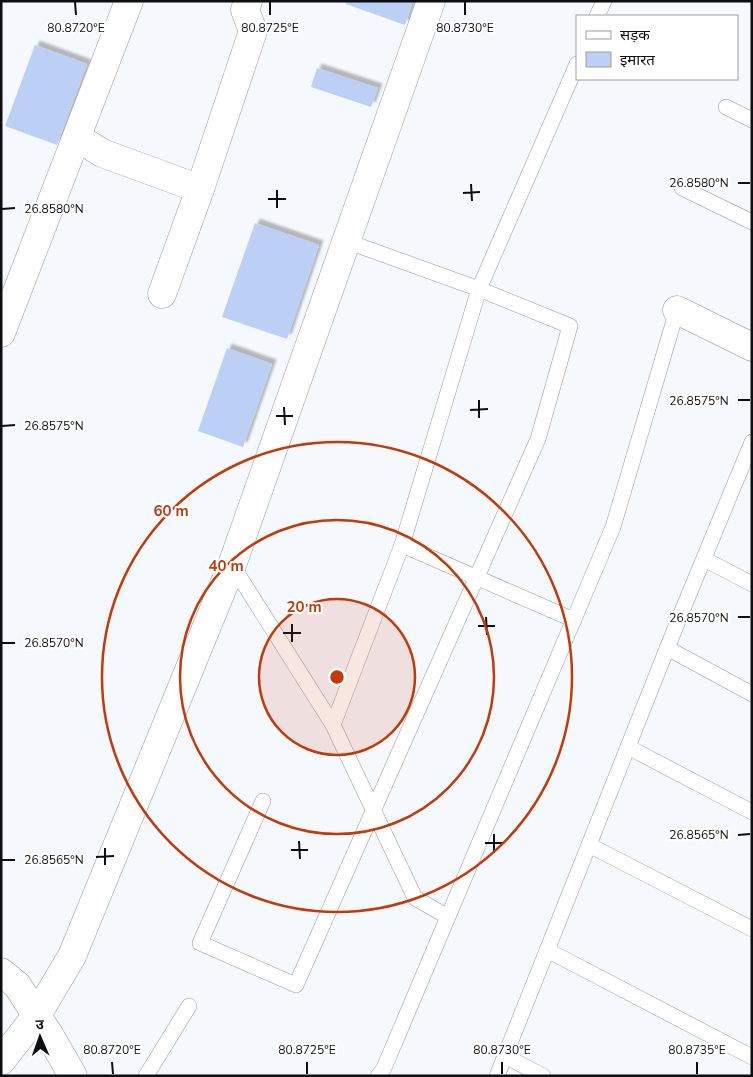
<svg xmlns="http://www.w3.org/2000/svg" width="753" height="1077" font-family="'Nunito Sans','Noto Sans Devanagari',sans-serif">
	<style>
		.building { fill: #bccff5; filter: url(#shadow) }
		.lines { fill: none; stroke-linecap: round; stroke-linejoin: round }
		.lane-casing { stroke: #979ba3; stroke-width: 16 }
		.street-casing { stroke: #979ba3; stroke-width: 29 }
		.lane { stroke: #fff; stroke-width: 15 }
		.street { stroke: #fff; stroke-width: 28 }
		.ticks { fill: none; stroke: #0d0e11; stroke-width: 2 }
		.ring { fill: none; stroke: #c23a09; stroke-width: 2.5 }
		.ticks-label { font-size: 12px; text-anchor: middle; fill: #0d0e11; stroke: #fff; stroke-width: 4; stroke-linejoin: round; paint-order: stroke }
		.centre { fill: #c23a09; stroke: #fff; stroke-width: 2.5 }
		.ring-label { font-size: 15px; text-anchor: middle; font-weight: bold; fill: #c23a09; stroke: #fff; stroke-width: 4; stroke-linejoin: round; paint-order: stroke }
	</style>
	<defs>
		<filter id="shadow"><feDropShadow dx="4.5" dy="-4.5" stdDeviation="1" flood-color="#0004"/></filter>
	</defs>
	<rect width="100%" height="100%" fill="#f5f8fd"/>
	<g class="building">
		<path d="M346,1H413L405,25L346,4Z"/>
		<path d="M35,45L87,64L57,145L5,126Z"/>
		<path d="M317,68L378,88L371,107L311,87Z"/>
		<path d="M255,223L319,245L287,339L222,317Z"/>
		<path d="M227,348L272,364L243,447L198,431Z"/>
	</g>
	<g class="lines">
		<defs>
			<g id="lane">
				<path d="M597,16L604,1"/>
				<path d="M726,107L752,120"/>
				<path d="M682,188L752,222"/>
				<path d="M346,241L479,289L577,64"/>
				<path d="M402,545L574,620"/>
				<path d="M704,559L752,584"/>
				<path d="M232,565L333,725L415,898L448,917"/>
				<path d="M667,648L752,694"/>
				<path d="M628,747L752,812"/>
				<path d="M263,801L200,943L296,985L538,439L570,326L479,289L402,545L333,725"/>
				<path d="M589,845L752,929"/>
				<path d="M547,950L752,1057"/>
				<path d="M505,1056L543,1076"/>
				<path d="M146,1076L189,1006"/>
				<path d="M378,1076L384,1068L613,527L677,310"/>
				<path d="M497,1076L680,616L752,442"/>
			</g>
			<g id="street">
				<path d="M77,137L102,153L200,189"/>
				<path d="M162,294L200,189L253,31L245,10L248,1"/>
				<path d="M677,310L752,347"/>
				<path d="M1,333L129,1"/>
				<path d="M1,972L17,985L50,1036L73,1076"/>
				<path d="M1,1061L37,1015L72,956L232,565L431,1"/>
			</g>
		</defs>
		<use href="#lane" class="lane-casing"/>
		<use href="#street" class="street-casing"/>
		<use href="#lane" class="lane"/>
		<use href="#street" class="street"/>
	</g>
	<path class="ticks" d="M75,2L76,15M270,2V15M465,2V15M738,183H750M471,184L472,201M277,190V208M463,193L480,192M268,199H286M2,209L15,208M479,400V418M738,400H750M284,407L285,425M470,410L488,409M276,416H293M2,426L15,425M486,617L487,635M738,617H750M292,624V642M478,626H495M283,633H301M2,643H15M494,834V852M738,835L750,834M299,841L300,859M485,843H503M105,848V865M291,850H308M96,857L114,856M2,860H15M112,1062L113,1074M307,1062V1074M502,1062V1074M697,1062V1074"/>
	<circle cx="337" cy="677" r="78" fill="#c23a09" fill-opacity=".12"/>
	<g class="ring">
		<circle cx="337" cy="677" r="78"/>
		<circle cx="337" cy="677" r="157"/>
		<circle cx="337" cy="677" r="235"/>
	</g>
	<g class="ticks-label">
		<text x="76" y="32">80.8720°E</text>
		<text x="270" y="32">80.8725°E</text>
		<text x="465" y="32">80.8730°E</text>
		<text x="699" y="187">26.8580°N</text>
		<text x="54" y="213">26.8580°N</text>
		<text x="699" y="405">26.8575°N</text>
		<text x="54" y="430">26.8575°N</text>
		<text x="699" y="622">26.8570°N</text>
		<text x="54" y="647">26.8570°N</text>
		<text x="699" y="839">26.8565°N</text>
		<text x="54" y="864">26.8565°N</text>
		<text x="112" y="1054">80.8720°E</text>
		<text x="307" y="1054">80.8725°E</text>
		<text x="502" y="1054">80.8730°E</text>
		<text x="697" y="1054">80.8735°E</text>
	</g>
	<circle cx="337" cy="677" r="8" class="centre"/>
	<g class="ring-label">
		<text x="171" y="516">60 m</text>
		<text x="226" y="571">40 m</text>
		<text x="304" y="612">20 m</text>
	</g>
	<rect width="753" height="1077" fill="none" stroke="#0d0e11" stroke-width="5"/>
	<rect x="576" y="15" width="162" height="65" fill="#ffffff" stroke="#9e9fa0"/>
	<rect x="586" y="31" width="25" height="8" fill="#ffffff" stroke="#9e9fa0"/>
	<text x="620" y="40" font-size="15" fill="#0d0e11">सड़क</text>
	<rect x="586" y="52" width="25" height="15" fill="#bccff5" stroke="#9e9fa0"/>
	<text x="620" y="65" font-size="15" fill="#0d0e11">इमारत</text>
	<g transform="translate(40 1037) rotate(358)" stroke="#ffffff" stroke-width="4" paint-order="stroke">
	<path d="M0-4L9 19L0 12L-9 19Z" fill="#0d0e11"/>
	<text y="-8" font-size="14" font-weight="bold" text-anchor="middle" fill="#0d0e11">उ</text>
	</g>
</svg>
